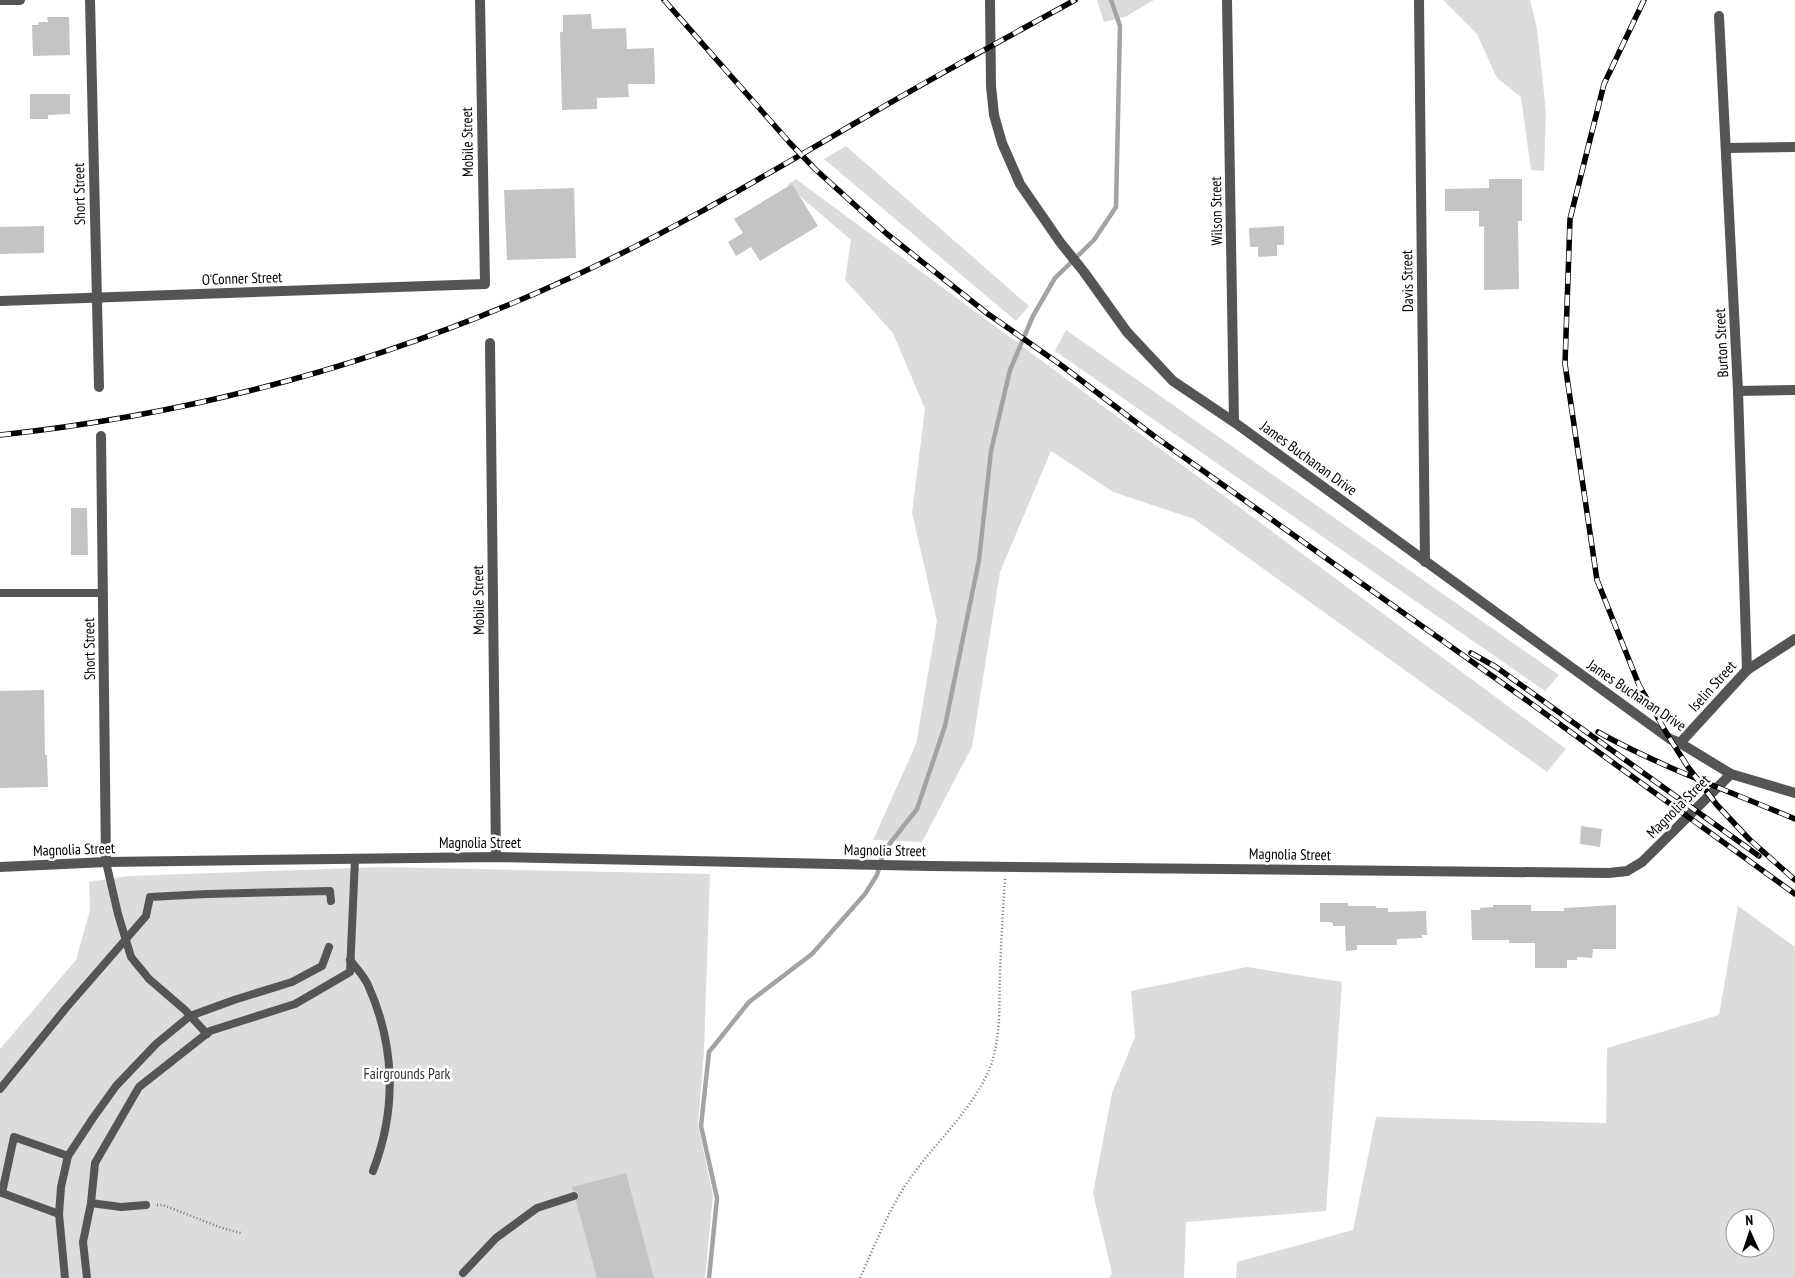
<svg xmlns="http://www.w3.org/2000/svg" width="1795" height="1278" font-family="'PT Sans Narrow',sans-serif">
	<style>
		.green { fill: #dcdcdc; fill-rule: evenodd }
		.lines { fill: none; stroke-linecap: round; stroke-linejoin: round }
		.stream { stroke: #a3a3a3; stroke-width: 4.5 }
		.building { fill: #c4c4c4 }
		.path { stroke: #777; stroke-width: 2.5; stroke-dasharray: 1 2.5; stroke-linecap: butt }
		.lane { stroke: #555; stroke-width: 8 }
		.street { stroke: #555; stroke-width: 10 }
		.rail-casing { stroke: #000; stroke-width: 5.5 }
		.rail { stroke: #fff; stroke-width: 4; stroke-dasharray: 11; stroke-linecap: butt }
		.labels { text-anchor: middle; dominant-baseline: central; stroke-width: 5; stroke-linejoin: round; paint-order: stroke }
		.street-label { font-size: 15px; fill: #000; stroke: #fff }
		.park-label { font-size: 15px; fill: #333; stroke: #fff }
	</style>
	<rect width="100%" height="100%" fill="#fff"/>
	<g class="green">
		<path d="M1097,0H1154L1125,17L1104,22Z"/>
		<path d="M1443,0H1530L1537,28L1546,112L1544,171L1531,170L1521,97L1497,78L1477,34Z"/>
		<path d="M846,146L1029,306L1016,321L824,159Z"/>
		<path d="M796,179L1566,749L1547,772L1194,519L1113,492L1051,451L1000,572L972,747L922,842L873,840L916,744L937,621L912,513L925,409L893,333L845,280L851,240L787,185Z"/>
		<path d="M1066,330L1559,675L1545,691L1055,351Z"/>
		<path d="M385,867L710,874L704,1051L698,1125L713,1195L705,1278H0V1049L76,960L90,910L89,882L128,876Z"/>
		<path d="M1738,906L1795,947V1278H1236L1237,1262L1353,1230L1376,1117L1606,1123L1607,1048L1719,1015ZM1735,1218H1765V1248H1735Z"/>
		<path d="M1247,967L1342,982L1326,1211L1186,1222L1184,1278H1109L1112,1273L1093,1193L1112,1093L1135,1037L1131,991Z"/>
	</g>
	<g class="lines">
		<path class="stream" d="M709,1278L717,1198L701,1126L709,1052L749,1002L812,954L865,894L877,875L884,851L917,809L945,726L979,560L991,451L1010,370L1033,316L1055,278L1094,240L1116,207L1120,26L1111,0"/>
	</g>
	<g class="building">
		<path d="M591,14L592,29L626,28L627,49L654,48L655,84H628L629,97L597,98V109L562,110L560,32H563V15Z"/>
		<path d="M47,17H69L70,55L33,56L32,25H39L38,22H48Z"/>
		<path d="M30,94H70V114L48,115V119H30Z"/>
		<path d="M1489,179H1522V221H1518L1519,289L1484,290V226L1479,227V211H1445V189L1489,188Z"/>
		<path d="M792,184L818,226L760,261L751,247L736,256L728,242L743,233L734,219Z"/>
		<path d="M574,188L576,258L507,260L504,190Z"/>
		<path d="M44,226V253L0,254V227Z"/>
		<path d="M1284,226V245H1277V256L1258,257V247H1250L1249,228Z"/>
		<path d="M71,508H87L88,555H71Z"/>
		<path d="M44,690L45,755H47L48,787L0,788V691Z"/>
		<path d="M1581,826L1602,829L1600,847L1580,844Z"/>
		<path d="M1320,903H1348V906H1376V908H1388V912L1426,911L1427,935H1422V938L1397,939V945H1357V950L1346,951L1345,926H1333V923L1330,922H1320Z"/>
		<path d="M1493,905H1531V911H1564V908L1616,905V949H1593L1592,958L1577,957V960H1567V968H1535V943H1509V940H1472L1471,910H1480V908L1493,907Z"/>
		<path d="M626,1173L654,1278H597L576,1201L578,1199L579,1195L577,1192L573,1191L572,1187Z"/>
	</g>
	<g class="lines">
		<g class="path">
			<path d="M157,1205H163L222,1228L241,1233"/>
			<path d="M860,1278C874,1247 887,1214 905,1186C932,1144 973,1112 991,1065C1001,1036 999,1004 1000,974C1001,942 1003,911 1005,879"/>
		</g>
		<g class="lane">
			<path d="M0,593H103"/>
			<path d="M106,862L118,914L131,957L149,979L185,1010L207,1034"/>
			<path d="M350,960C356,968 364,976 368,985C395,1045 397,1109 373,1171"/>
			<path d="M0,1089L66,1008L146,916L150,897L207,894L330,891L331,901"/>
			<path d="M91,1203L121,1207L146,1205"/>
			<path d="M59,1214L2,1193L14,1137L68,1156"/>
			<path d="M463,1273L496,1238L537,1208L574,1196"/>
			<path d="M65,1278L59,1214L61,1187L68,1156L93,1118L116,1086L156,1044L190,1016L234,1000L292,982L322,966L329,947"/>
			<path d="M87,1278L83,1242L91,1203L95,1163L139,1087L210,1031L295,1004L350,972L355,859"/>
		</g>
		<g class="street">
			<path d="M0,0H20"/>
			<path d="M90,0L99,387"/>
			<path d="M990,0L991,86L994,115L1002,143L1020,184L1060,242L1084,272L1127,332L1173,381L1234,422L1670,739L1680,743L1731,774L1795,793"/>
			<path d="M1227,0L1234,422"/>
			<path d="M1419,0L1425,562"/>
			<path d="M1719,16L1738,391L1747,670"/>
			<path d="M1727,148L1795,147"/>
			<path d="M0,301L485,284L480,0"/>
			<path d="M490,343L496,857"/>
			<path d="M1738,391L1795,390"/>
			<path d="M101,436L106,862"/>
			<path d="M1680,743L1747,670L1795,639"/>
			<path d="M0,867L106,862L496,857L930,866L1609,873L1627,871L1642,862L1731,774"/>
		</g>
		<defs>
			<g id="rail">
				<path d="M664,0L789,142L815,169L887,234L988,314L1061,365L1154,436L1536,707L1795,894"/>
				<path d="M1644,0L1604,84L1570,219L1565,364L1597,580L1639,685L1670,739L1688,767L1717,805L1749,839L1795,880"/>
				<path d="M0,435C198,414 389,361 570,278C673,231 771,172 869,115C937,75 1006,38 1075,0"/>
				<path d="M1471,653L1496,667L1759,856"/>
				<path d="M1598,732C1661,767 1729,791 1795,819"/>
			</g>
		</defs>
		<use href="#rail" class="rail-casing"/>
		<use href="#rail" class="rail"/>
	</g>
	<g class="labels">
		<g class="street-label">
			<text transform="translate(467 142) rotate(-91)">Mobile Street</text>
			<text transform="translate(79 194) rotate(-91)">Short Street</text>
			<text transform="translate(1216 211) rotate(-91)">Wilson Street</text>
			<text transform="translate(242 278) rotate(-2)">O'Conner Street</text>
			<text transform="translate(1407 281) rotate(-91)">Davis Street</text>
			<text transform="translate(1721 343) rotate(-93)">Burton Street</text>
			<text transform="translate(1309 458) rotate(36)">James Buchanan Drive</text>
			<text transform="translate(478 600) rotate(-91)">Mobile Street</text>
			<text transform="translate(89 649) rotate(-91)">Short Street</text>
			<text transform="translate(1712 686) rotate(-48)">Iselin Street</text>
			<text transform="translate(1637 695) rotate(34)">James Buchanan Drive</text>
			<text transform="translate(1678 806) rotate(-45)">Magnolia Street</text>
			<text x="480" y="842">Magnolia Street</text>
			<text transform="translate(74 849) rotate(-2)">Magnolia Street</text>
			<text transform="translate(885 850) rotate(1)">Magnolia Street</text>
			<text transform="translate(1290 854) rotate(1)">Magnolia Street</text>
		</g>
		<g class="park-label">
			<text x="407" y="1073">Fairgrounds Park</text>
		</g>
	</g>
	<g transform="translate(1750 1233) rotate(357)"><circle r="24" fill="#ffffff" stroke="#999999"/>
	<path d="M0-4L9 19L0 12L-9 19Z" fill="#000000"/>
	<text y="-8" font-size="14" font-weight="bold" text-anchor="middle" fill="#000000">N</text>
	</g>
</svg>
